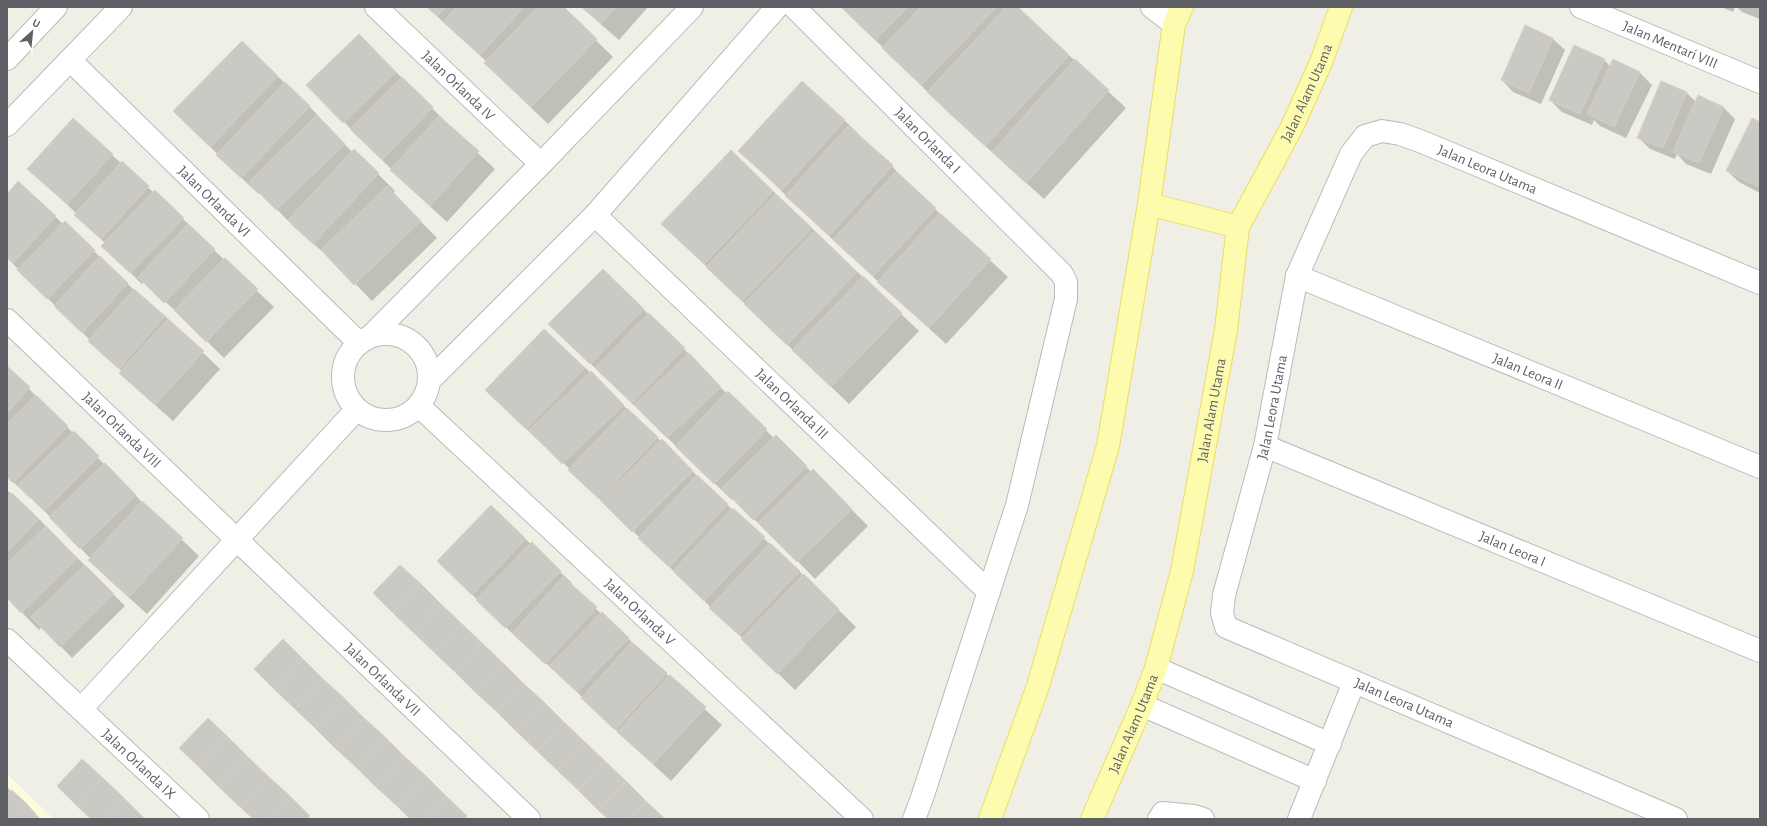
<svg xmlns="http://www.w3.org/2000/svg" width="1767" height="826" font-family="'Alegreya Sans',sans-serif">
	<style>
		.commercial { fill: #fdfbde }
		.shadow { fill: #0003 }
		.building { fill: #cbc9c3; stroke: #d4d2c5 }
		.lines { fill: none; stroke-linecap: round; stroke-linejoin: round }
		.minor-casing { stroke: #b8babf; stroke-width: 24 }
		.major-casing { stroke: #eedc61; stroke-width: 24 }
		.minor { stroke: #fff; stroke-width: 22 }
		.major { stroke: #fdfcae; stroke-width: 22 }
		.labels { text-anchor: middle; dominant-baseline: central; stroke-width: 3; stroke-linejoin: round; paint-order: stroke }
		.street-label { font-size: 15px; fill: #5e6066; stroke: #fff }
	</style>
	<rect width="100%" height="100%" fill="#f0efe6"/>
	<path class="commercial" d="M7,774L54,819H7Z"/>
	<g class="shadow">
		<path d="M427,7H562L613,57L548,124L502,80L486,61Z"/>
		<path d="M581,7H648L619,40Z"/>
		<path d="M842,7H1017L1126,108L1044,199L950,114Z"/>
		<path d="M1721,7H1735L1733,12Z"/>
		<path d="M1737,7H1760V19L1742,12Z"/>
		<path d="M1525,26L1553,39L1565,50L1541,104L1513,92L1502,80Z"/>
		<path d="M359,35L444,120L443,121L495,169L447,222L409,187L344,122Z"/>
		<path d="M242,42L309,106L352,152L378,174L395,191L393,193L437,238L372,301L331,259L294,227L261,193L259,194L235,172L192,128Z"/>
		<path d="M1604,60L1611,67L1613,60L1640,73L1652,85L1626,138L1600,126L1594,120L1592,125L1562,112L1550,100Z"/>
		<path d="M802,82L845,121L892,166L908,184L1008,277L946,344L804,213L740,151Z"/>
		<path d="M1686,92L1696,102L1723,107L1735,119L1711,174L1686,164L1677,154L1675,159L1650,149L1638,137Z"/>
		<path d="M1760,123V193L1739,182L1727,171Z"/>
		<path d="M112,155L183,219L195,230L194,231L274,307L224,358L178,313L144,283L142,284L114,257L105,243L87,226L76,213L29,169Z"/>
		<path d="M19,183L63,224L65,223L135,291L165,316L220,369L173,421L138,390L122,371L101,353L90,340L7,258V195Z"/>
		<path d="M773,191L919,331L849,404L680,241Z"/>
		<path d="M603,270L684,349L727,394L728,393L774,438L776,436L811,472L813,471L868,526L815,579L772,535L771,536L734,499L732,500L567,341Z"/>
		<path d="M544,330L591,373L627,409L661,441L662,440L708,487L799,571L856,627L795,690L545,445L544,446L486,390Z"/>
		<path d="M7,367L145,505L199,556L147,614L107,578L90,560L91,559L32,498L31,499L7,476Z"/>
		<path d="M7,490L39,519L125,606L72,658L42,627L39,630L7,597Z"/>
		<path d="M491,506L560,572L572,583L570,585L722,725L671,781L600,715L564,679L518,639L455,578Z"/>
		<path d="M7,787L40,819H7Z"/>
	</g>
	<g class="building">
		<path d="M427,7H446L437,16Z"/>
		<path d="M456,7H524L480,55L443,22Z"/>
		<path d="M538,7H564L597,39L531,107L484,63Z"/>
		<path d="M582,7H616L601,24Z"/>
		<path d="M841,7H908L875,40Z"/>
		<path d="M921,7H997L921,85L882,48Z"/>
		<path d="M1006,7H1018L1069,55L985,146L927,92Z"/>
		<path d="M1525,25L1553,38L1529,93L1501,80Z"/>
		<path d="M359,34L396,72L343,123L306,85Z"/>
		<path d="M242,41L278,76L210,147L173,111Z"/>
		<path d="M1574,45L1605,59L1580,114L1549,100Z"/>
		<path d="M1075,59L1109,90L1026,183L992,152Z"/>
		<path d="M1613,59L1640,72L1614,127L1587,114Z"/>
		<path d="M402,77L433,107L382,160L350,129Z"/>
		<path d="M802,81L845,120L782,190L738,151Z"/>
		<path d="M1661,81L1687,92L1663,148L1637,138Z"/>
		<path d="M285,82L310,106L241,178L216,155Z"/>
		<path d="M1698,95L1724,107L1699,163L1673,152Z"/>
		<path d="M317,115L345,144L276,210L249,182Z"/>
		<path d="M439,116L479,151L430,206L390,170Z"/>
		<path d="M73,118L113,154L67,204L27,169Z"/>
		<path d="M1752,118L1760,122V180L1757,186L1726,171Z"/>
		<path d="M848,126L893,165L830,235L785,196Z"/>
		<path d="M354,149L379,173L313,244L288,220Z"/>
		<path d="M731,150L773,191L704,264L661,224Z"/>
		<path d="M122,161L149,186L101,239L74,215Z"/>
		<path d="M896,171L936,208L873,276L833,240Z"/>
		<path d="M18,181L56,216L13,263L7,257V194Z"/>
		<path d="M387,186L421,221L354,285L321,250Z"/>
		<path d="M155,190L184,218L130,273L101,246Z"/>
		<path d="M776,194L812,228L742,301L706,267Z"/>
		<path d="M940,213L991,259L929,328L877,282Z"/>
		<path d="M65,221L95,250L47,299L17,270Z"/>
		<path d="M188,224L215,249L164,303L138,277Z"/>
		<path d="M815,231L857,272L787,345L744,304Z"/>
		<path d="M100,256L128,283L82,333L54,306Z"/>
		<path d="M225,258L258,289L206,342L174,310Z"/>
		<path d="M603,269L644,309L590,364L548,324Z"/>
		<path d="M863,276L902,313L831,387L792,350Z"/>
		<path d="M134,289L165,316L119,369L88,341Z"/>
		<path d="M649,313L685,348L632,403L595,368Z"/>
		<path d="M168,319L204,351L155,405L119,373Z"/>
		<path d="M544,329L585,368L526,429L485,390Z"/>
		<path d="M689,353L721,387L667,438L634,405Z"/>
		<path d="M7,366L30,387L7,413Z"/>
		<path d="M591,371L624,405L562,464L529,430Z"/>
		<path d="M728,391L767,429L714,484L675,446Z"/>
		<path d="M36,395L68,426L13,483L7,477V424Z"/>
		<path d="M627,408L658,437L599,499L568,470Z"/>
		<path d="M74,431L99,456L44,511L18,485Z"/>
		<path d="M776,435L807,466L753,520L722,488Z"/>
		<path d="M662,439L693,471L632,532L600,500Z"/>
		<path d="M105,463L136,495L80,549L49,517Z"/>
		<path d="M813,469L852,509L797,562L758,523Z"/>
		<path d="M697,475L728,504L669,567L638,538Z"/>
		<path d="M12,493L39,519L7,552V498Z"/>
		<path d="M142,501L183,538L129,597L88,560Z"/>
		<path d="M491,505L526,539L472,595L437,561Z"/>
		<path d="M733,508L765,537L704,601L673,571Z"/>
		<path d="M46,526L77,559L21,613L7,598V564Z"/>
		<path d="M532,542L561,571L505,628L476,600Z"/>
		<path d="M770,543L800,571L739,635L709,608Z"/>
		<path d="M85,565L114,594L60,647L31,617Z"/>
		<path d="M400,565L421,584L393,613L373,593Z"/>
		<path d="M804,574L839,609L777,674L741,639Z"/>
		<path d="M563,577L597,607L545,664L512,633Z"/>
		<path d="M421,584L441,604L414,633L393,613Z"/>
		<path d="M441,604L462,624L434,652L414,633Z"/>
		<path d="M602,612L629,638L577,692L549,666Z"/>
		<path d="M462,624L482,643L455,672L434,652Z"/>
		<path d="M283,639L303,659L274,689L254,669Z"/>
		<path d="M632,642L667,673L615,730L581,698Z"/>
		<path d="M482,643L503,663L475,692L455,672Z"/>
		<path d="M303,659L323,679L295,709L274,689Z"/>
		<path d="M503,663L523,683L496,711L475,692Z"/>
		<path d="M670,675L706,707L653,764L617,732Z"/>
		<path d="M323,679L344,698L315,728L295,709Z"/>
		<path d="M523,683L544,702L516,731L496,711Z"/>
		<path d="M344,698L364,718L335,748L315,728Z"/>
		<path d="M544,702L564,722L537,751L516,731Z"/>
		<path d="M208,718L228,737L199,767L179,748Z"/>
		<path d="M364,718L385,737L356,767L335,748Z"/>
		<path d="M564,722L585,742L557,770L537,751Z"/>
		<path d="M228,737L248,757L219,787L199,767Z"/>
		<path d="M385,737L405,757L376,787L356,767Z"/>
		<path d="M585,742L605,761L578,790L557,770Z"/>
		<path d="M248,757L269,777L240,807L219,787Z"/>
		<path d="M405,757L426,776L397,806L376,787Z"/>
		<path d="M82,759L103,778L77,806L57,786Z"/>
		<path d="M605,761L626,781L598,810L578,790Z"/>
		<path d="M426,776L446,796L424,819H410L397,806Z"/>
		<path d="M269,777L290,796L267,819H253L240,807Z"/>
		<path d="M103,778L124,798L104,819H91L77,806Z"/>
		<path d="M626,781L646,801L629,819H608L598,810Z"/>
		<path d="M12,790L27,804L12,819H7V795Z"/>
		<path d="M290,796L310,816L307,819H267Z"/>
		<path d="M446,796L467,816L464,819H424Z"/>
		<path d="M124,798L144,818L143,819H104Z"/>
		<path d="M646,801L665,819H629Z"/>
		<path d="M27,804L40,819H12Z"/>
	</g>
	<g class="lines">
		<defs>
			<g id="minor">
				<path id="s1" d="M376,7L541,164"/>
				<path id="s2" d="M794,7L1062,274L1066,282V299L1017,505L922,798L914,819"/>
				<path d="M1152,7L1174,24"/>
				<path id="s3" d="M1581,7L1760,82"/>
				<path d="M7,59L56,7"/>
				<path id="s4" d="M70,60L359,343"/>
				<path d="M7,125L121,7"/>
				<path id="s5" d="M595,215L989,592"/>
				<path id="s6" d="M1297,276L1760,467"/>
				<path id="s7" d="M7,320L529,819"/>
				<circle cx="386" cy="377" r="43"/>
				<path d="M372,335L541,164L692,7"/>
				<path d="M429,381L595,215L777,7"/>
				<path id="s8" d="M419,406L862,819"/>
				<path id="s9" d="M1265,446L1760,651"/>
				<path id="s10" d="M7,640L198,819"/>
				<path d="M1156,668L1330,744"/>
				<path d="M1142,705L1315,781"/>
				<path d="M81,709L357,409"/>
				<path d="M1159,819L1163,813L1194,816L1203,819"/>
				<path d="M1299,819L1354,682"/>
				<path id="s11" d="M1676,819L1226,627L1222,613L1224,595L1265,446L1297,276L1351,154L1365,136L1382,131L1400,134L1420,141L1760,283"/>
			</g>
			<g id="major">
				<path d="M1149,204L1238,227"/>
				<path d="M990,819L1038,686L1108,446L1149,204L1174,24L1182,7"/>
				<path id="s12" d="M1092,819L1142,705L1156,668L1182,571L1226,330L1238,227L1292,127L1322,60L1341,7"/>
			</g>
		</defs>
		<use href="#minor" class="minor-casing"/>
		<use href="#major" class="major-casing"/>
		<use href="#minor" class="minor"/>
		<use href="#major" class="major"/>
	</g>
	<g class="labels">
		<g class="street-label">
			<text stroke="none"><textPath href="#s3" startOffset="97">Jalan Mentari VIII</textPath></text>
			<text stroke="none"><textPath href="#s1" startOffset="114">Jalan Orlanda IV</textPath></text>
			<text stroke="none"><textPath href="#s12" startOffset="764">Jalan Alam Utama</textPath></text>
			<text stroke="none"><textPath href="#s2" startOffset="189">Jalan Orlanda I</textPath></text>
			<text stroke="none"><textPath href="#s11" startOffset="1136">Jalan Leora Utama</textPath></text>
			<text stroke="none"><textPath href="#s4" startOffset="202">Jalan Orlanda VI</textPath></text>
			<text stroke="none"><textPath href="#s6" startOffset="250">Jalan Leora II</textPath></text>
			<text stroke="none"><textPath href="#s5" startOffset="273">Jalan Orlanda III</textPath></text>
			<text stroke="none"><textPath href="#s11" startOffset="716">Jalan Leora Utama</textPath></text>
			<text stroke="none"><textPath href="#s12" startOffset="428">Jalan Alam Utama</textPath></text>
			<text stroke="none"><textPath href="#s7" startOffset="159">Jalan Orlanda VIII</textPath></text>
			<text stroke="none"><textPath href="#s9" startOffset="268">Jalan Leora I</textPath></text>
			<text stroke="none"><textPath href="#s8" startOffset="302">Jalan Orlanda V</textPath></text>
			<text stroke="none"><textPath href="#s7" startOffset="520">Jalan Orlanda VII</textPath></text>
			<text transform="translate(1404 703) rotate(23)">Jalan Leora Utama</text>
			<text stroke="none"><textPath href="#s12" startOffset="104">Jalan Alam Utama</textPath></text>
			<text stroke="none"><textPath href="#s10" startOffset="181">Jalan Orlanda IX</textPath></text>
		</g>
	</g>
	<rect width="1767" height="826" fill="none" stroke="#5e6066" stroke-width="16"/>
	<g transform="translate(32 32) rotate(27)" stroke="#ffffff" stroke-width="3" paint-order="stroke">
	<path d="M0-3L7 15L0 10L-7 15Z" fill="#5e6066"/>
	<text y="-6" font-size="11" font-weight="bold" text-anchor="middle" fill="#5e6066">U</text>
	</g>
</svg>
